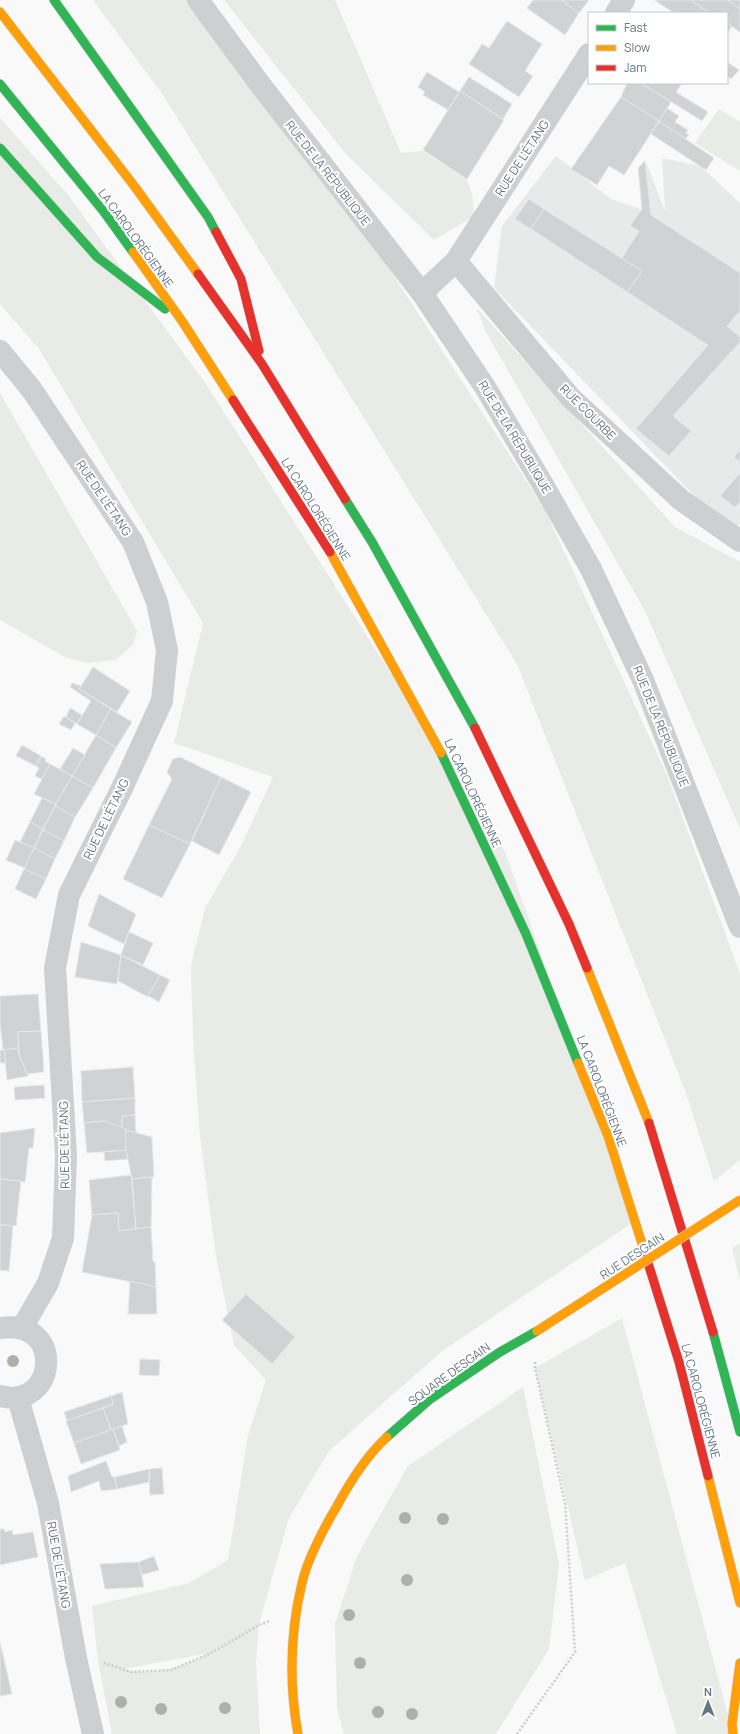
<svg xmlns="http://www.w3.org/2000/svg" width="740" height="1734" font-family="Manrope,sans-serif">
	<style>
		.built { fill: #e8e9e9 }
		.green { fill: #e8ebe6; fill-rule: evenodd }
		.building { fill: #d0d2d3; stroke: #e8e8e8 }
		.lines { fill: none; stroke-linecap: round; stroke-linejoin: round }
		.fast-casing { stroke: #d5d6d7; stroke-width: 10 }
		.slow-casing { stroke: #d5d6d7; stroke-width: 10 }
		.jam-casing { stroke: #d5d6d7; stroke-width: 10 }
		.path { stroke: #cbcccd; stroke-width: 2.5; stroke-dasharray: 2 2; stroke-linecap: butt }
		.street { stroke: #cecfd0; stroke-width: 22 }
		.fast { stroke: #30b455; stroke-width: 9 }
		.slow { stroke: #ff9f0a; stroke-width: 9 }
		.jam { stroke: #e5322d; stroke-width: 9 }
		.slow-bridge-casing { stroke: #d5d6d7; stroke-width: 10; stroke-linecap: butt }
		.slow-bridge { stroke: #ff9f0a; stroke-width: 9 }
		.tree { fill: #a9b3a7 }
		.labels { text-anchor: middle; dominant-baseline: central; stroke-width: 4; stroke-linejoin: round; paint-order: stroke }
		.street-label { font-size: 12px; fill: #657683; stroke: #fff }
	</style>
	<rect width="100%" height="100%" fill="#f9f9f9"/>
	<path class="built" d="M556,156L611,199L641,209L639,169L645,160L665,211L662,158L700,166L740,203V523L731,534L494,288L502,226Z"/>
	<g class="green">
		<path d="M93,0H191L319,160L545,510L667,775L740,974V1160L714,1181L686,1093L517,664L163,95Z"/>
		<path d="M224,0H335L401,153L422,151L466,178L472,193L474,216L434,240L345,153Z"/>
		<path d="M719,109L740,122V171L695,143Z"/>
		<path d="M0,118L68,195L206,384L505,852L635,1221L442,1351L329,1451L289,1518L259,1624L256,1662L260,1734H112L98,1661L92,1606L189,1583L228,1560L248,1435L266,1380L234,1345L216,1256L200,1136L193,1040L191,966L205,908L241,846L273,777L174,743L203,623L39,349L0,304ZM208,1653C189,1667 148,1677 124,1669Z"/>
		<path d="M476,307L675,527L740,562V829L645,611L486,332Z"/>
		<path d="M0,393L137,631L133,645L115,660L87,663L67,658L0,620Z"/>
		<path d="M740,1243V1281L732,1248Z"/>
		<path d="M622,1318L733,1734H677L625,1563L585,1580L535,1368Z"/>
		<path d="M523,1387L559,1564L549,1649L496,1734H344L337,1709L335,1624L357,1556L408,1466Z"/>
	</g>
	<g class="building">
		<path d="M533,0H561L579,13L565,35L527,8Z"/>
		<path d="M561,0H589L579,13Z"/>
		<path d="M654,0H691L710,13H674Z"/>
		<path d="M691,0H728L740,9V32L727,23V13H710Z"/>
		<path d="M728,0H740V9L729,1Z"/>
		<path d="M507,21L542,44L525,71L533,76L519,97L469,64L482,44L489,48Z"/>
		<path d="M727,23L732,26L727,34Z"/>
		<path d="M727,62L739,70L731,79L727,76Z"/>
		<path d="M427,72L459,92L448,110L423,95L425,92L418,87Z"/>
		<path d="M469,77L512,104L503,119L460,91Z"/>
		<path d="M627,83H641L671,102L659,121L621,97Z"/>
		<path d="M641,83H682L676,92L708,112L702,121Z"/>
		<path d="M460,91L504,120L467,179L423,150Z"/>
		<path d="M621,97L659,121L624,175L609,166L597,185L571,169Z"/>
		<path d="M667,108L679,116L675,122L688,130L686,133L689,135L685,139L659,121Z"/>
		<path d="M659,121L714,158L706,170L651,134Z"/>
		<path d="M645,161L651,215L740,273V311L727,326L740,337V342L673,416L691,431L669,456L636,429L708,345L627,292L642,271L622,258L639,231L630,226L642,209L638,168Z"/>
		<path d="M529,199L544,209L531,229L515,219Z"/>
		<path d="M544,209L642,271L627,292L531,229Z"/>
		<path d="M740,450V462L734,457Z"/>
		<path d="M740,473V502L735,507L720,496Z"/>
		<path d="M93,667L130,691L117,712L79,689Z"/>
		<path d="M72,683L81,686L79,689L111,709L96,735L77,724L91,701L70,687Z"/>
		<path d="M70,708L82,715L77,724L66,717Z"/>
		<path d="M111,709L132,722L116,748L96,735Z"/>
		<path d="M64,716L75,723L71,730L59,724Z"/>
		<path d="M96,735L116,748L93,788L72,776Z"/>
		<path d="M22,745L41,756L36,766L16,756Z"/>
		<path d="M73,748L85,755L72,776L60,769Z"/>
		<path d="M41,756L46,759L45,761L50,764L42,779L35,776L39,768L36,766Z"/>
		<path d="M180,757L221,777L190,844L149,825L172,779L167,772L173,759Z"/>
		<path d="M50,764L72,776L56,804L34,794Z"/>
		<path d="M72,776L93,788L75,817L55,806Z"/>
		<path d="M221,777L251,792L219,855L192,841Z"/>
		<path d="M42,798L56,804L43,829L30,822Z"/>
		<path d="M55,806L75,817L64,841L43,830Z"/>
		<path d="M30,822L43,829L34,848L20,842Z"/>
		<path d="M149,825L190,844L162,898L123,879Z"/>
		<path d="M43,830L64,841L55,859L34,848Z"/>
		<path d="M15,840L34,848L25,868L6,860Z"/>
		<path d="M34,848L55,859L46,879L24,869Z"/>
		<path d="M24,869L46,879L36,899L15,889Z"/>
		<path d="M99,894L136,914L124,944L88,926Z"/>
		<path d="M129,932L153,943L143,965L121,955Z"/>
		<path d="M81,942L121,955L117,984L75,977Z"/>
		<path d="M121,955L160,975L148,997L118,981Z"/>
		<path d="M160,975L170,980L159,1002L148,996Z"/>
		<path d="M38,994L41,1031L18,1032L20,1048L3,1050L0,1024V996Z"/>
		<path d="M41,1031L44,1072L27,1074L19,1055L18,1032Z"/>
		<path d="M18,1048L19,1055L28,1076L7,1080L4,1050Z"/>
		<path d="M0,1050H4L6,1063H0Z"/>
		<path d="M133,1067L135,1098L82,1102L81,1071Z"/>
		<path d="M44,1085L45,1098L15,1100L14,1087Z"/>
		<path d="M135,1098V1115L122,1116V1129L105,1121L84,1123L82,1102Z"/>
		<path d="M135,1115L136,1133L122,1129V1116Z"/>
		<path d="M105,1121L126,1129L128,1150L87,1153L84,1123Z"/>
		<path d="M35,1128L33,1148H29L25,1182L0,1179V1133Z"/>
		<path d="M126,1130L152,1137L154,1177L132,1179L126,1150Z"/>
		<path d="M126,1150L128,1159L105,1161L104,1152Z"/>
		<path d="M131,1175L136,1229L119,1231L118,1213L92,1215L89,1180Z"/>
		<path d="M152,1177L151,1227L136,1229L132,1179Z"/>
		<path d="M0,1179L21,1181L16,1226L0,1225Z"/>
		<path d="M118,1213L119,1231L151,1227L153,1262H155L156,1287L82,1272L92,1215Z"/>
		<path d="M0,1225L13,1226L9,1271L0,1270Z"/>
		<path d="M130,1281L156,1287L157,1314H128Z"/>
		<path d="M246,1294L295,1337L272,1364L222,1320Z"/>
		<path d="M140,1359L160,1360L159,1376L139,1375Z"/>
		<path d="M122,1392L128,1424L111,1430L103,1408L113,1404L111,1396Z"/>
		<path d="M111,1396L113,1404L67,1421L64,1412Z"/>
		<path d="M103,1408L111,1430L74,1443L66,1421Z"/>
		<path d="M122,1426L127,1442L119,1446L113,1429Z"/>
		<path d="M113,1429L120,1450L81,1464L74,1443Z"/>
		<path d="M106,1461L112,1477H115L117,1489L101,1491L99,1481L71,1492L68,1476Z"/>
		<path d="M162,1468L164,1494L150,1495L149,1469Z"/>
		<path d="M149,1469V1482L117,1489L115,1477Z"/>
		<path d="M0,1529H4L5,1532L12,1530L13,1535L33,1532L38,1557L0,1565Z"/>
		<path d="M154,1556L159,1570L141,1575L139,1562Z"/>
		<path d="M139,1562L144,1587L105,1589L100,1564Z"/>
		<path d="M0,1642L12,1694L0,1696Z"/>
	</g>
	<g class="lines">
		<defs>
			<g id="fast">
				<path d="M54,0L208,217L216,232"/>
				<path d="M0,84L104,212L133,252"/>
				<path d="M0,148L97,257L165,309"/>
				<path d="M345,499L372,542L475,728"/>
				<path d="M441,753L526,934L578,1063"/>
				<path d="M713,1332L740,1432"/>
				<path d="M387,1437L429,1400L500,1352L537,1331"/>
			</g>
			<g id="slow">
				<path d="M0,12L135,187L198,274"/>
				<path d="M133,252L182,321L233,400"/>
				<path d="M330,552L441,753"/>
				<path d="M587,968L649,1123"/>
				<path d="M578,1063L608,1136L643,1247"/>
				<path d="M708,1476L740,1603"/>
				<path d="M298,1734C289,1684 290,1633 302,1583C307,1560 325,1526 337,1506C350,1482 366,1456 387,1437"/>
				<path d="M733,1734L732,1724L740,1663"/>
			</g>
			<g id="jam">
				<path d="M216,232L241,279L259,351"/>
				<path d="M198,274L262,364L345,499"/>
				<path d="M233,400L330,552"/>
				<path d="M475,728L569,924L587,968"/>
				<path d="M649,1123L713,1332"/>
				<path d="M643,1247L679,1362L708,1476"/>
			</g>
		</defs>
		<use href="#fast" class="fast-casing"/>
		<use href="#slow" class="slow-casing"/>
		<use href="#jam" class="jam-casing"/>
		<g class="path">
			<path d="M104,1663L131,1672L171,1670L211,1653L259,1625L270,1621"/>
			<path d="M517,1734L575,1652L565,1503L535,1368V1362"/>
		</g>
		<g class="street">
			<path d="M198,0L259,83L422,293L485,387L542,483L591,569L643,680L740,927"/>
			<path d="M616,13L624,0"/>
			<path d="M456,261L571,398L681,500L740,541"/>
			<path d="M422,293L456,261L589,54"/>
			<path d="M0,351L32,390L133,542L157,602L167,650L162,701L123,786L69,895L55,968L66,1156L63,1238L48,1283L22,1328"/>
			<path d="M0,1328C66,1318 57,1411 0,1396"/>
			<path d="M18,1398L48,1503L76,1658L93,1734"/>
		</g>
		<use href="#fast" class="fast"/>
		<use href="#slow" class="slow"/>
		<use href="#jam" class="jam"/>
		<defs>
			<path id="slow-bridge" d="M537,1331L740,1200"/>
		</defs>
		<use href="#slow-bridge" class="slow-bridge-casing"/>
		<use href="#slow-bridge" class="slow-bridge"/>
	</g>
	<g class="tree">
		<circle cx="13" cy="1361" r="6"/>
		<circle cx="405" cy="1518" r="6"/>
		<circle cx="443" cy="1519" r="6"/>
		<circle cx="407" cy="1580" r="6"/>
		<circle cx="349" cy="1615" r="6"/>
		<circle cx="360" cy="1663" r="6"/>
		<circle cx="121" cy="1702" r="6"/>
		<circle cx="225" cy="1708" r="6"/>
		<circle cx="161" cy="1709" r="6"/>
		<circle cx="378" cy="1712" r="6"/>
		<circle cx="412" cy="1714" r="6"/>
	</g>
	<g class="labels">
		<g class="street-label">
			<text transform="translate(522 158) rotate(-57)">RUE DE L'ÉTANG</text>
			<text transform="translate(328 173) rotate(52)">RUE DE LA RÉPUBLIQUE</text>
			<text transform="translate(136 238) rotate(54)">LA CAROLORÉGIENNE</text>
			<text transform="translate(588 412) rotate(45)">RUE COURBE</text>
			<text transform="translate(515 437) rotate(59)">RUE DE LA RÉPUBLIQUE</text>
			<text transform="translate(104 498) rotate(56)">RUE DE L'ÉTANG</text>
			<text transform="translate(316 509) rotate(58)">LA CAROLORÉGIENNE</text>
			<text transform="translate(661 726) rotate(68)">RUE DE LA RÉPUBLIQUE</text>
			<text transform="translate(473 793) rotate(65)">LA CAROLORÉGIENNE</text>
			<text transform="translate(106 819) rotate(-64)">RUE DE L'ÉTANG</text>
			<text transform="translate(602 1091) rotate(69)">LA CAROLORÉGIENNE</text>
			<text transform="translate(64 1145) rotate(-91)">RUE DE L'ÉTANG</text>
			<text transform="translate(632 1256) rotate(-33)">RUE DESGAIN</text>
			<text transform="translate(449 1374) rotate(-36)">SQUARE DESGAIN</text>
			<text transform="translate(701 1401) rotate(75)">LA CAROLORÉGIENNE</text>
			<text transform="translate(59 1565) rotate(80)">RUE DE L'ÉTANG</text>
		</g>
	</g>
	<rect x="588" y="12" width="140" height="72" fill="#ffffff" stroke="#c1c8cd"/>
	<rect x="596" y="25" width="20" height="6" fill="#30b455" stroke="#c1c8cd"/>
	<text x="624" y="32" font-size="12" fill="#657683">Fast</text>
	<rect x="596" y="45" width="20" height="6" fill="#ff9f0a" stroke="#c1c8cd"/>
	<text x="624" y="52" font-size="12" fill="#657683">Slow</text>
	<rect x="596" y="65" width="20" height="6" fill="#e5322d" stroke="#c1c8cd"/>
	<text x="624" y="72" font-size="12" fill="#657683">Jam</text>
	<g transform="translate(708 1702)" stroke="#ffffff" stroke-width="3" paint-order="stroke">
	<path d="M0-3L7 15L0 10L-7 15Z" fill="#657683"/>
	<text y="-6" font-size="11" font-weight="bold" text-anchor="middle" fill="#657683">N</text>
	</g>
</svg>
